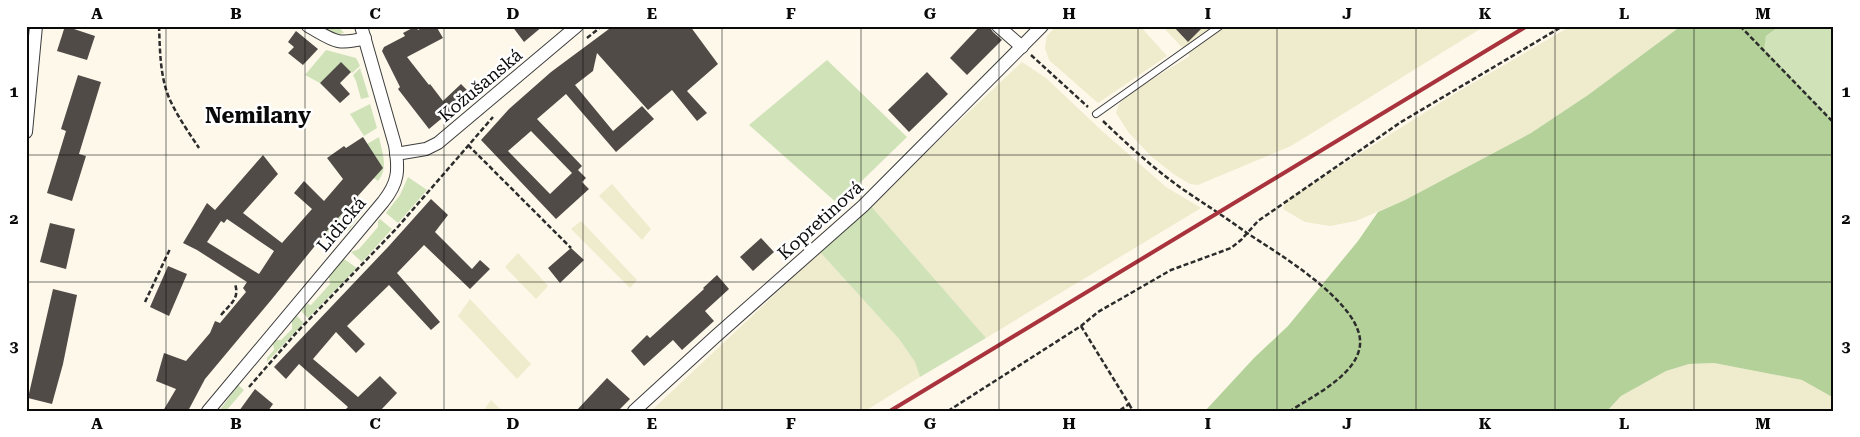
<svg xmlns="http://www.w3.org/2000/svg" width="1860" height="437" font-family="'Roboto Serif',serif">
	<style>
		.farmland { fill: #efebcd }
		.green { fill: #d0e2b8 }
		.forest { fill: #b4d199 }
		.building { fill: #514b48; fill-rule: evenodd }
		.lines { fill: none; stroke-linecap: round; stroke-linejoin: round }
		.lane-casing { stroke: #3d3d3d; stroke-width: 8 }
		.street-casing { stroke: #3d3d3d; stroke-width: 14 }
		.path { stroke: #2c2c2c; stroke-width: 2.5; stroke-dasharray: 5 2.5; stroke-linecap: butt }
		.lane { stroke: #fff; stroke-width: 6 }
		.street { stroke: #fff; stroke-width: 12 }
		.rail { stroke: #a9333d; stroke-width: 4 }
		.grid { fill: none; stroke: #0a0a0a; stroke-width: 1; stroke-opacity: 0.55 }
		.labels { text-anchor: middle; dominant-baseline: central; stroke-width: 5; stroke-linejoin: round; paint-order: stroke }
		.street-label { font-size: 18px; fill: #0a0a0a; stroke: #fff }
		.district-label { font-size: 22px; font-weight: bold; fill: #0a0a0a; stroke: #fff }
		.neatline { fill: none; stroke: #0a0a0a; stroke-width: 2 }
		.grid-label { font-size: 16px; text-anchor: middle; font-weight: bold; fill: #0a0a0a }
	</style>
	<rect width="100%" height="100%" fill="#fdf8ea"/>
	<g class="farmland">
		<path d="M1056,26H1140L1167,56L1098,103L1049,60L1045,48L1047,36Z"/>
		<path d="M1162,26H1485L1291,146L1198,185L1190,184L1175,175L1153,158L1129,133L1116,113L1119,104L1131,92L1190,56Z"/>
		<path d="M1571,26H1681L1588,95L1531,133L1405,200L1356,221L1330,226L1305,222L1283,209L1285,201L1454,94Z"/>
		<path d="M1022,62L1046,78L1101,130L1166,187L1201,208L986,338L870,205Z"/>
		<path d="M612,184L651,229L642,240L599,196Z"/>
		<path d="M581,221L637,280L630,288L571,229Z"/>
		<path d="M820,252L899,339L915,362L920,377L865,411H651Z"/>
		<path d="M518,253L548,286L536,299L505,267Z"/>
		<path d="M470,299L531,364L517,379L458,316Z"/>
		<path d="M1714,363L1802,380L1834,398V411H1607L1621,396L1666,371L1689,364Z"/>
		<path d="M491,400L502,411L484,410Z"/>
	</g>
	<g class="green">
		<path d="M320,26H338L344,33L334,35Z"/>
		<path d="M1780,26H1834V123L1763,49L1766,36Z"/>
		<path d="M326,50L356,58L360,66L352,73L341,63L320,83L305,75Z"/>
		<path d="M827,60L907,137L838,204L749,125Z"/>
		<path d="M360,68L369,97L361,99L356,81L353,75Z"/>
		<path d="M370,104L377,128L364,136L350,114Z"/>
		<path d="M379,137C382,152 389,168 378,181L374,178L367,144Z"/>
		<path d="M408,177L427,190L398,223L386,213L400,195Z"/>
		<path d="M358,196L362,199L328,240L322,236Z"/>
		<path d="M366,202L368,205L349,230L342,232Z"/>
		<path d="M870,205L986,338L920,377L915,362L899,339L820,252Z"/>
		<path d="M380,219L392,229L362,262L353,254L351,252L359,249L378,227V221Z"/>
		<path d="M344,259L357,268L308,318L302,312V310L307,304L311,305L330,284L329,277Z"/>
		<path d="M297,316L304,323L267,362V358L274,350L273,344L276,340H281L292,329V321Z"/>
		<path d="M238,385L244,390L226,411H219Z"/>
	</g>
	<path class="forest" d="M1681,26H1780L1766,36L1764,49L1834,123V398L1802,380L1714,363L1689,364L1666,371L1621,396L1607,411H1205L1254,358L1288,326L1358,241L1378,212L1405,200L1531,133L1588,95Z"/>
	<g class="building">
		<path d="M65,26L95,36L87,60L57,51Z"/>
		<path d="M416,26L418,30L425,26H436L443,38L407,57L429,85L430,84L443,101L461,84L471,94L429,129L398,89L400,87L382,51L384,47L405,36L403,33Z"/>
		<path d="M512,26H543L524,42Z"/>
		<path d="M613,26H690L718,64L687,91L707,113L697,121L672,90L648,110L597,53L593,71L575,85L613,131L642,106L654,119L616,152L566,94L537,119L582,166L578,170L586,178L582,182L589,189L556,219L481,140L509,109L551,72ZM531,131L572,173L550,194L508,151Z"/>
		<path d="M980,26H989L993,32L1002,40L967,75L950,58Z"/>
		<path d="M1173,26H1204L1188,42Z"/>
		<path d="M296,31L318,49L303,65L288,53L294,47L288,42Z"/>
		<path d="M341,62L351,72L340,83L350,94L340,103L320,83Z"/>
		<path d="M927,72L948,94L909,132L888,110Z"/>
		<path d="M78,75L101,82L79,154L86,156L72,201L47,193L66,131L61,129Z"/>
		<path d="M363,137L383,168L331,226L272,299L205,379L188,411H163L176,389L156,381L164,353L186,361L210,333L215,321L220,323L246,292L243,288L247,282L197,250L183,243L207,203L215,210L263,155L278,174L243,213L282,243L312,209L294,193L304,181L324,201L343,179L327,158L344,146L346,148ZM227,219L274,251L259,274L207,242L221,221L224,223Z"/>
		<path d="M431,199L448,215L435,232L472,269L480,260L490,269L470,289L424,245L397,273L440,322L431,330L389,285L347,326L365,344L356,353L336,332L313,359L358,397L380,376L397,393L380,411H344L348,407L299,364L286,379L274,367L388,247Z"/>
		<path d="M50,223L75,229L66,269L40,262Z"/>
		<path d="M761,238L774,252L753,271L740,257Z"/>
		<path d="M571,248L584,260L560,283L548,268Z"/>
		<path d="M168,266L187,274L169,316L150,307Z"/>
		<path d="M717,275L729,289L705,311L714,321L682,350L673,340L644,366L631,351L647,335L650,338L704,289L703,288Z"/>
		<path d="M53,289L77,295L63,364L52,404L28,398Z"/>
		<path d="M607,378L630,399L618,411H576Z"/>
		<path d="M255,389L273,404L268,411H239Z"/>
	</g>
	<g class="lines">
		<defs>
			<path id="lane" d="M1096,114L1220,26"/>
			<g id="street">
				<path d="M308,26C333,40 336,46 365,38"/>
				<path d="M998,26L1022,47"/>
				<path d="M26,132L36,26"/>
				<path d="M396,154L426,149L438,143L577,26"/>
				<path d="M208,411L383,202C399,182 399,170 395,145L361,26"/>
				<path d="M634,411L716,336L863,206L1042,26"/>
			</g>
		</defs>
		<use href="#lane" class="lane-casing"/>
		<use href="#street" class="street-casing"/>
		<g class="path">
			<path d="M159,26C160,51 160,78 170,100C178,117 189,133 199,148"/>
			<path d="M1740,26L1834,123"/>
			<path d="M587,38L602,26"/>
			<path d="M1031,55L1088,107"/>
			<path d="M1103,121C1128,145 1153,168 1181,188C1203,203 1225,217 1247,233C1277,253 1364,304 1360,345C1357,375 1313,396 1290,411"/>
			<path d="M468,145L571,248"/>
			<path d="M145,302L170,249"/>
			<path d="M221,315C230,304 240,299 235,284"/>
			<path d="M1081,326L1129,404L1119,411"/>
			<path d="M249,387L297,332L396,229L493,117"/>
			<path d="M1129,404L1133,411"/>
			<path d="M948,411L1081,326L1098,312L1171,270L1231,248L1241,240L1258,221L1401,122L1563,26"/>
		</g>
		<use href="#lane" class="lane"/>
		<use href="#street" class="street"/>
		<path class="rail" d="M890,411L1527,26"/>
	</g>
	<path class="grid" d="M166,26V411M305,26V411M444,26V411M583,26V411M722,26V411M861,26V411M999,26V411M1138,26V411M1277,26V411M1416,26V411M1555,26V411M1694,26V411M26,155H1834M26,282H1834"/>
	<g class="labels">
		<g class="street-label">
			<text transform="translate(480 85) rotate(-40)">Kožušanská</text>
			<text transform="translate(820 220) rotate(-42)">Kopretinová</text>
			<text transform="translate(341 224) rotate(-50)">Lidická</text>
		</g>
		<g class="district-label">
			<text x="258" y="115">Nemilany</text>
		</g>
	</g>
	<rect width="1860" height="437" fill="none" stroke="#ffffff" stroke-width="55"/>
	<rect x="28" y="28" width="1804" height="382" class="neatline"/>
	<g class="grid-label">
		<text x="97" y="19">A</text>
		<text x="236" y="19">B</text>
		<text x="375" y="19">C</text>
		<text x="513" y="19">D</text>
		<text x="652" y="19">E</text>
		<text x="791" y="19">F</text>
		<text x="930" y="19">G</text>
		<text x="1069" y="19">H</text>
		<text x="1208" y="19">I</text>
		<text x="1347" y="19">J</text>
		<text x="1485" y="19">K</text>
		<text x="1624" y="19">L</text>
		<text x="1763" y="19">M</text>
		<text x="14" y="97">1</text>
		<text x="1846" y="97">1</text>
		<text x="14" y="224">2</text>
		<text x="1846" y="224">2</text>
		<text x="14" y="352">3</text>
		<text x="1846" y="352">3</text>
		<text x="97" y="429">A</text>
		<text x="236" y="429">B</text>
		<text x="375" y="429">C</text>
		<text x="513" y="429">D</text>
		<text x="652" y="429">E</text>
		<text x="791" y="429">F</text>
		<text x="930" y="429">G</text>
		<text x="1069" y="429">H</text>
		<text x="1208" y="429">I</text>
		<text x="1347" y="429">J</text>
		<text x="1485" y="429">K</text>
		<text x="1624" y="429">L</text>
		<text x="1763" y="429">M</text>
	</g>
</svg>
